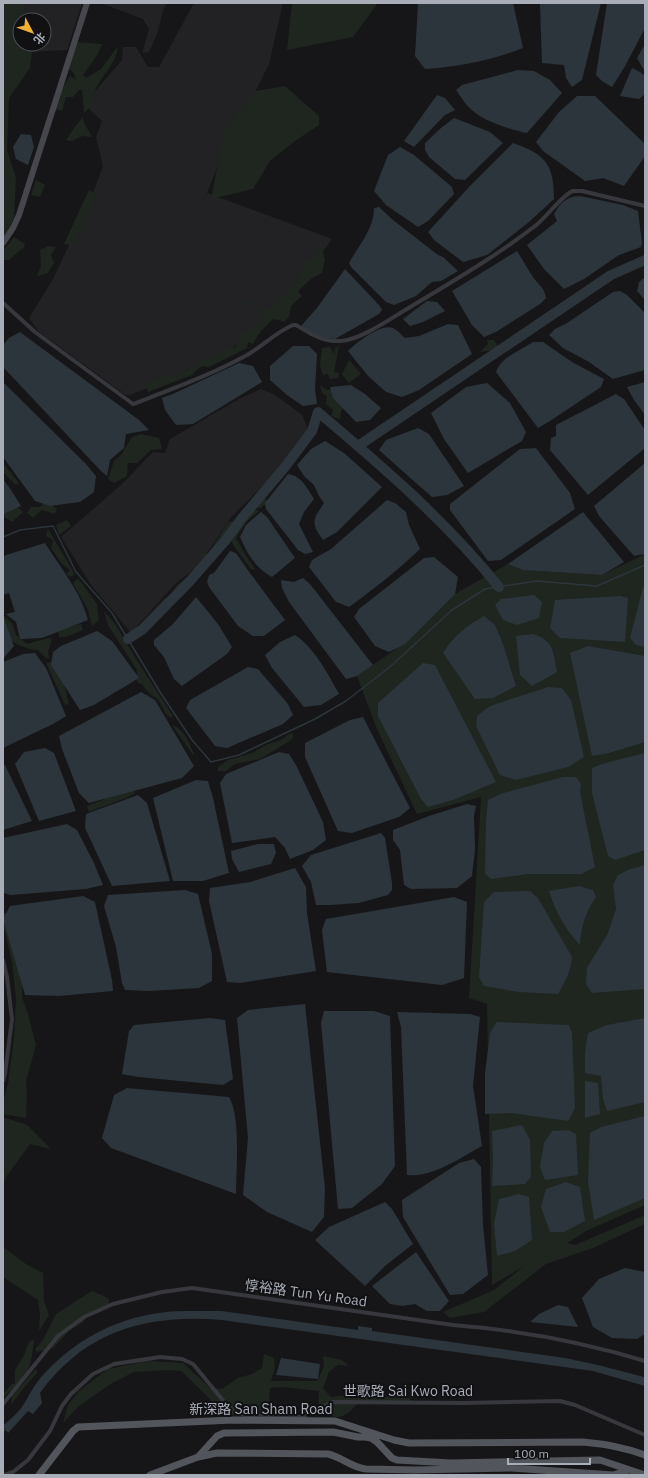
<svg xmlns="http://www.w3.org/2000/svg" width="648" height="1478" font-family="'IBM Plex Sans','Noto Sans SC',sans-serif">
<rect width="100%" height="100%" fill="#161618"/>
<path fill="#222225" d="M25,3H82L67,50L32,52L28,44H44V20H23Z
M101,3H167L164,8L157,34L149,52L142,53L149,29L143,19Z
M194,3H283L269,64L217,168L207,193L332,239L292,295L255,332L207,365L127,396L39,332L29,318L53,279L91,198L103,166L96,137L102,121L84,104L122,60L123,47H136L148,67H159Z
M261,389L274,394L302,415L309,431L268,481L232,516L198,566L175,584L131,633L91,585L61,537L122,484L153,452L165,453L170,439L239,399Z"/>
<path fill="#1e261f" d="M3,3H25L24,20H20V44H30L32,52L30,68L9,98L7,150L16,178L14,218L7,232L3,237Z
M292,3H378L353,37L287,50Z
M76,42L102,44L98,54L83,75L86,78L101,69L118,46C117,68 90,83 93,105L84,113L82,90H79L73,97H66L62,111L55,109L61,90L70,76L76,80L74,74L68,67Z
M285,86L319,116V125L295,141L270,161L253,189L211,199L225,129L255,91Z
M83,117C83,124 89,130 92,137L82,136L72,141L66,140L74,128Z
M36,180L45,185L40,197L31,195Z
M89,190L96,194L87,214L88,219L72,245L64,244Z
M14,237L25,244L24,248L20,250L9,260H3V249L9,244Z
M48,246L56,247L51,255L54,263L48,273L37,276L41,266L40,250Z
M322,248L325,259L322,273L311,279L298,291L302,296L291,306L289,317L284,322L274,319C266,325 257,335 253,344L248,342L247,348L209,367L201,366L192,375L148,392L146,384L162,377L180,373L192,368L199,361L208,360L228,348L236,347L239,335L260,321L265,314L248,302L247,299L253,301L262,310L275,304L299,280V275L305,268L303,261H311L318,250Z
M487,340H494L498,346L491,350L480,352L488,344Z
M339,345L334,372L339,373L338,378L330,379L328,374L323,375L320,366L322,348L330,347L334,354L335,349Z
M349,360L361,374L349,383L342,374Z
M320,385L325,389L341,391L346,406L341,411L340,419L331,416L333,410L326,404L327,396L322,393Z
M141,434L159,438L162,449L151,450L137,463H128L127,476L114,483L108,479L114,461L121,455L132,437Z
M3,463L19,483L16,485L3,472Z
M266,486L271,488L265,498L269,502L259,509L252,502L254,498Z
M46,501L57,509L55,514L42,510L33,518L27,513L31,507H40Z
M13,503L23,512L12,522L4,517L3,510Z
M249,506L259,511L247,521L236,538L246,556L256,570L251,569L233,545L231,540L233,537L232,534L239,527L244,511Z
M67,520L71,526L59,535L56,525Z
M234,521C228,538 211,548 207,566L200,564L203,559L200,553L208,554L228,522Z
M48,529L73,571L74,575L70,577L66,574L70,570L62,564L51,548L53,540L46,536Z
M645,554V1205L586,1231L567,1243L575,1245L645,1215V1224L593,1248L546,1264L484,1312L450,1318L443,1312L494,1290L523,1267L492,1285L487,1004L469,998L481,797L417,814L376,727L357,676L396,649L455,594L508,564L526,570L602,575Z
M196,571L199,578L184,593L177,589L173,591L177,585Z
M78,578L97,604L99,620L92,626L88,610L73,583Z
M173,593L147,622L141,626L139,625L164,599Z
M104,611L115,624L143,670L173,716L171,718L166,714L159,701L147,691L143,685L137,682V670L108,625Z
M3,615L12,623L16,635L27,644L48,638L52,639L48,652L49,658L47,659L38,650C25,649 12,644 5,633C2,628 3,620 3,615Z
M81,624L83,630L66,637H59L58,630Z
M54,662L63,680L69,704L65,705L46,663Z
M172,725C184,728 189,744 194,753L193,755Z
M289,734H293V738L288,742L260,759L235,764L226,771H218V767L228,760L252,753L268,744L281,740Z
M133,788L135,793L128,797L89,812L87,806Z
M3,912L12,916L23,961L22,997L28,1014L36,1045L26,1081L27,1096L26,1118L3,1114V1102L8,1084L14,1038L16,999L12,962L3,923Z
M3,1117L27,1125L51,1149L30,1144L6,1177L3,1186Z
M3,1247L26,1264L43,1273L44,1301L49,1315L39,1331L40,1315L38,1300L3,1277Z
M92,1291L108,1298L110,1305L102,1311L94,1310L82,1323L69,1331L53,1348L37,1352L35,1349L43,1340L56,1314Z
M34,1339C32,1360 31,1371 15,1387C11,1391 7,1394 3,1398V1394L12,1384H15V1370L23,1357L29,1342Z
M264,1354L274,1358L275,1369L271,1381H317L324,1367L323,1356L342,1360L349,1366L338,1365L329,1372L323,1388L331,1397L369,1392C378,1398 384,1398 394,1396C399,1396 405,1398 410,1398L411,1404H357C343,1420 338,1419 318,1412L319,1391L283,1387L270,1388L269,1402L262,1413L246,1412L238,1416L222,1413L209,1398L181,1371L169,1370L134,1372L112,1383L79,1406L63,1423L68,1405L79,1391L108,1369L147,1361L183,1363L210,1388L222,1389L238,1378L252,1374L262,1368Z
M36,1369L38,1372L22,1390L11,1405L12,1396Z"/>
<path fill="#2c353c" d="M418,3H513L523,48C493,60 457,67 425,69L415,56Z
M541,3H601L582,80L572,87L566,78L564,65L542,63L540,4Z
M607,3L645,4V28L624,68L612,87L602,81L596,75Z
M645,44V70L642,67L637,58Z
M632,68L640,72L645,76V94L639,99L620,96Z
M518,70L534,71L550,80L562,93L527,133C515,131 487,122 477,114C468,108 462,99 456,90L462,85Z
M437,95L445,98L455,110L445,115L414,147L404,141Z
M577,96H595L645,144V156L624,186L603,178L585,181L543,151L536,142L559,112Z
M454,118L490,132L503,143L465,180L455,179L429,157L425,150V143L441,128Z
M21,134L31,135L34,147L28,165L16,159L13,147Z
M513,143C545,154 554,164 554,199L529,222L487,255L463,262L434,240L428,232L469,187Z
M400,147L414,155L452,187L454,194L428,221L418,227L386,205L374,191L388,155Z
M580,196L623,205L638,211L642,243L641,247L619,255L584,279L564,289L544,269L527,245L557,221L554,214C561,202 566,197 580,196Z
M379,207L393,220L438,255L443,257L458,271L441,281L432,282L416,296L394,305L386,302L351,267L349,263C359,245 374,229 374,208Z
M517,251C522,259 527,268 533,277C539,286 544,286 546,298L540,304L496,332L484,337L472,325L452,291Z
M345,269L379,305L382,310L379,314L335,339L310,336L301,326L317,308Z
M645,277V300L637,291L639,282Z
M620,291L627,295L645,313V370L613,379L589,362L563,348L549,335L555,329L567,323L613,292Z
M427,301L437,302L445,311L423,322L410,326L403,319Z
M448,324L458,325L472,354L419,390L402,397L386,392L368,376L348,351C356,343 381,323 393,328C398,330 402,336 405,338L419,336Z
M20,332L139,420L149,430L126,434L124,448L110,460L107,476L101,471L3,367V345L9,338Z
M533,342H543L572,362L604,379L601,387L550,421L538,428L496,372C502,356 520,351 533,342Z
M293,346H309L317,354L315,390L317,404L303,406L287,395L270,380V366Z
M239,363L253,366L262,382L193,424L176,425L165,410L162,398L173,394Z
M3,382L86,464L96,476L94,492L80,502L50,506L35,501L3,457Z
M645,382V415L634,400L627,387Z
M487,383L510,403L526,432L522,441L468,473L444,439L431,413L466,387Z
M351,385L365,394L381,408L370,420L356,422L333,398L330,387Z
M616,394L624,399L645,430V448L588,495L550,450L551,438L556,436V425Z
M418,428L429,434L464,486L447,495L432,497L416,483L379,450L386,440Z
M325,441L344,453L382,487L337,532L323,540C310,522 313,520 324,503L319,496L314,485L304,476L297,465L311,449Z
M536,448L570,493L575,509L501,560L488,561L450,510V504L520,449Z
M645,463V554L634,556L599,516L594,506Z
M288,474C302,476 307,488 314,499L304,512L299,524L313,552L305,554L298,550L266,509L265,503Z
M3,479L11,490L21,506L3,514Z
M387,500L395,503L406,512L409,525L420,549C398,570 374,589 349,607L336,602L309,567L312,560L331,549Z
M261,512L267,517L295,558L272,577C255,568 247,553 240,537L246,525Z
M583,512L624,562L602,575L523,570L508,564Z
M45,543C60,567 81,592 88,620L42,638L20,639L16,622L6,614L15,612L9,593L3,595V557L6,555Z
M230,551L236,553L247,569L285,620L264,636H253L238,626L209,587L207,582L209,575L214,573Z
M434,557L458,577L455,594L405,644L389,652L375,646L354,617L359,609L424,558Z
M303,578L310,584L373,665L357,676L346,679L289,602L282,588L281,580L294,582Z
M645,586V647L636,645L630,638L643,587Z
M534,595L542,602L539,618L517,625L503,620L495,605L501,599Z
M620,596L628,598L625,642L560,638L550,628L555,600Z
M196,597L218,624L232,647L227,654L182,686L174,679L164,657L154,645V640L173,624Z
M3,616L14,646L3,659Z
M484,616L495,625L503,644L516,686L493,698L475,699L443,653C453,636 467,626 484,616Z
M97,631L112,641L139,678L94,705L80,710L51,665L53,652L61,646Z
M533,634C554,640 553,652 557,672L532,686L520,675L516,636Z
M295,635C313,646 329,675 339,694L321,705L304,707L272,668L265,655L280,642Z
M588,646L645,656V742L609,753L592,756L570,653Z
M35,653L46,668L66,716L53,724L3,748V662L23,654Z
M423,663L435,665L496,782L453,800L428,807L421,799L378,716V703Z
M248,667L258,669L288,704L293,715L283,724L227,748L215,746L186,708L190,700Z
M548,687L562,688L571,700L584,757L568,767L516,780L500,775L476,726L477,716L490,706Z
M141,692L155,700L194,766L182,778L89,803L79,793L62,749L59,736Z
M363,717L410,808L399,817L352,833L338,831L305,757V743L350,720Z
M45,748L54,753L76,811L39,821L15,764L24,752Z
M279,752L289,754L296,765L323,822L326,840L313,850L290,859L285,848L275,837L232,843L220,783L226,774Z
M645,753V850L615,860L608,856L592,793V768L605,763Z
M3,764L5,765L32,821L3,830Z
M563,777H576L581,784L580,792L595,867L582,874H528L491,879L485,874L486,821L488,800L503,793Z
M196,780L208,781L213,798L229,873L203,881H173L153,798Z
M138,795L147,803L170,881L112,886L85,828L86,814Z
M467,804L476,806L474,816L475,850L472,876L457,888L411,889L404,885L400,850L393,840V830L429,816Z
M67,824L77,830L94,863L103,885L86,889L11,895L3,893V838Z
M381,833L385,838L392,883V890L388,895L359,903L330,905H316L311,882L302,866L311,855Z
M258,844H274L276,853L271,864L239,872L232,859L231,851Z
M645,865V989L592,993L586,984L587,968L608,933L616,909L613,885L618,875L628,870Z
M295,868L306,887L307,913L316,971L240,983L227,982L209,901L210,888L250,882Z
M579,886L593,890L596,897C585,913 581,926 580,945C565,929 555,911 549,891Z
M185,890L198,894L212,954V981L199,988L149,991L125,990L122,983L116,947L104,906L108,895Z
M530,891L538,898L572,957C571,971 565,982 558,994L518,992L484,986L479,977L484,902L494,892Z
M83,896L95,902L112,980L113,991L59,996L25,995L3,919L10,906Z
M454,897L467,902L464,978L442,985L327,972L322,930L326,919Z
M305,1004L325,1188L324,1217L312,1232L267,1212L243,1195L248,1138L237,1018L248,1010Z
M324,1011H374L390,1016L395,1166L382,1184L352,1208L338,1209L321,1023Z
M397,1012L470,1014L480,1017L473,1086L482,1146C460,1158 432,1178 407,1175L401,1027Z
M210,1018L225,1020L233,1079L223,1085L138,1077L122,1074L129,1031L134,1025Z
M645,1018V1102L607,1111L603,1099L601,1076L585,1073V1052L588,1033L607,1025Z
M497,1022L569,1025L572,1033L575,1108L568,1121L511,1113L485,1114V1073L490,1033Z
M585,1081L598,1083L600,1114L585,1118Z
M127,1088L229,1097C241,1117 236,1170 236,1194L111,1148L102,1138L114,1095Z
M645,1116V1198L594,1220L588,1181L590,1133L601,1127Z
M522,1125L530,1140L531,1177L525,1184L492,1186L493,1160L492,1131Z
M569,1130L576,1134L578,1175L545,1180L540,1167L544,1143L552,1131Z
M474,1159L481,1167L483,1225L488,1275L463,1294L450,1295L403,1217L402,1200L459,1163Z
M566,1182L580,1187L585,1221L564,1232H550L541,1207L546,1189Z
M519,1194L529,1197L532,1240L515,1251L497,1256L494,1224L499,1199Z
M385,1202L392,1209L413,1244L385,1266L365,1286L315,1240L329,1227Z
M416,1252L449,1301L440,1311H427L415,1304L402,1306L390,1304L372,1286Z
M625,1268L645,1272V1334L637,1339L612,1338L593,1327L582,1298L599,1279Z
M558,1305L568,1307L578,1327L530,1322L539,1314Z
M196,1311H221L358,1330V1326L372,1328V1331L565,1358L598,1365L644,1377L645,1386L593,1371L222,1320C147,1314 86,1330 40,1393L42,1403L33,1414L28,1411L8,1433L3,1426C9,1420 17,1414 22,1407C29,1396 35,1383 44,1374C74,1341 114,1319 159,1313C171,1311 184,1311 196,1311Z
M281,1358L320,1364L318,1379L276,1375Z"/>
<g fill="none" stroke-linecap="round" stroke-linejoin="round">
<path stroke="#2c353c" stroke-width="1.5" d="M3,537L20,530L53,526L76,572L112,613L160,692L192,740L211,762L239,755L315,719L346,701L391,666L452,610L485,589L536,581L597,586L645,565
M3,1431L5,1430"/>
<path stroke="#2c353c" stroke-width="10" d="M358,446L611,275L645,260
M128,639L143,629L190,581L225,541L242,518L285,467L312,431L318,412C382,466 446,521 499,587"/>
<path stroke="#37383d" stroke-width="4" d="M3,303L35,332L133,404C172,389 211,375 247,355C263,346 276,332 293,325H296C311,334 323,342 341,341C360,340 390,319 407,309C450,283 495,257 535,226C545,219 563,194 573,191C575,191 579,191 582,191L645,206
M3,960L7,977L12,1019L5,1074L3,1081
M3,1404L58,1336L84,1317L113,1304L162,1292L192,1288L453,1325C517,1330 583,1342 645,1361
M4,1475L13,1472L28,1460L50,1431L62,1406L71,1394L93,1374L114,1364L160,1357L182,1359L193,1364L226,1404L236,1413L245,1415L302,1417L333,1402L464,1403L560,1401L575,1405L645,1435"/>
<path stroke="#45474d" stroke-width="6" d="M3,243L13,228L19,215L87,3"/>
<path stroke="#53555c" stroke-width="7" d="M198,1457L217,1436L224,1433L333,1432L358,1437H365L371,1438L377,1442L392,1458L397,1460L451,1463L600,1460L645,1475
M39,1475L73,1431L78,1427L233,1420L335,1421L394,1440L409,1443L583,1442C605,1444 624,1447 645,1455
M150,1475L198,1457L217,1453L328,1454C342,1457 352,1468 366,1469L415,1470L512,1468L613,1475L629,1470"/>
</g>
<g text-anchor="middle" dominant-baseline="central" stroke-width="4" stroke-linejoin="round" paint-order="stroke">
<g font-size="14" fill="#a8adb8" stroke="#111113">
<text transform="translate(306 1293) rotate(8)">惇裕路 Tun Yu Road</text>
<text x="408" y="1391">世歌路 Sai Kwo Road</text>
<text x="261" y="1409">新深路 San Sham Road</text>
</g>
</g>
<rect width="648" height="1478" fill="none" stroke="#a8adb8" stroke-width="8"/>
<g transform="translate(32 32) rotate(131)"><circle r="19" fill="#111113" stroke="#4d4f55"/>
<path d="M0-3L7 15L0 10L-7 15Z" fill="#f2b134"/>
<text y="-6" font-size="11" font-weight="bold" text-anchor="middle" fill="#a8adb8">北</text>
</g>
<path d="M508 1458v6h82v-6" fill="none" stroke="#a8adb8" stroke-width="2"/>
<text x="514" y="1458" font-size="12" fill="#a8adb8" stroke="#111113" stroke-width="3" paint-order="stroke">100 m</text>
</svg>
